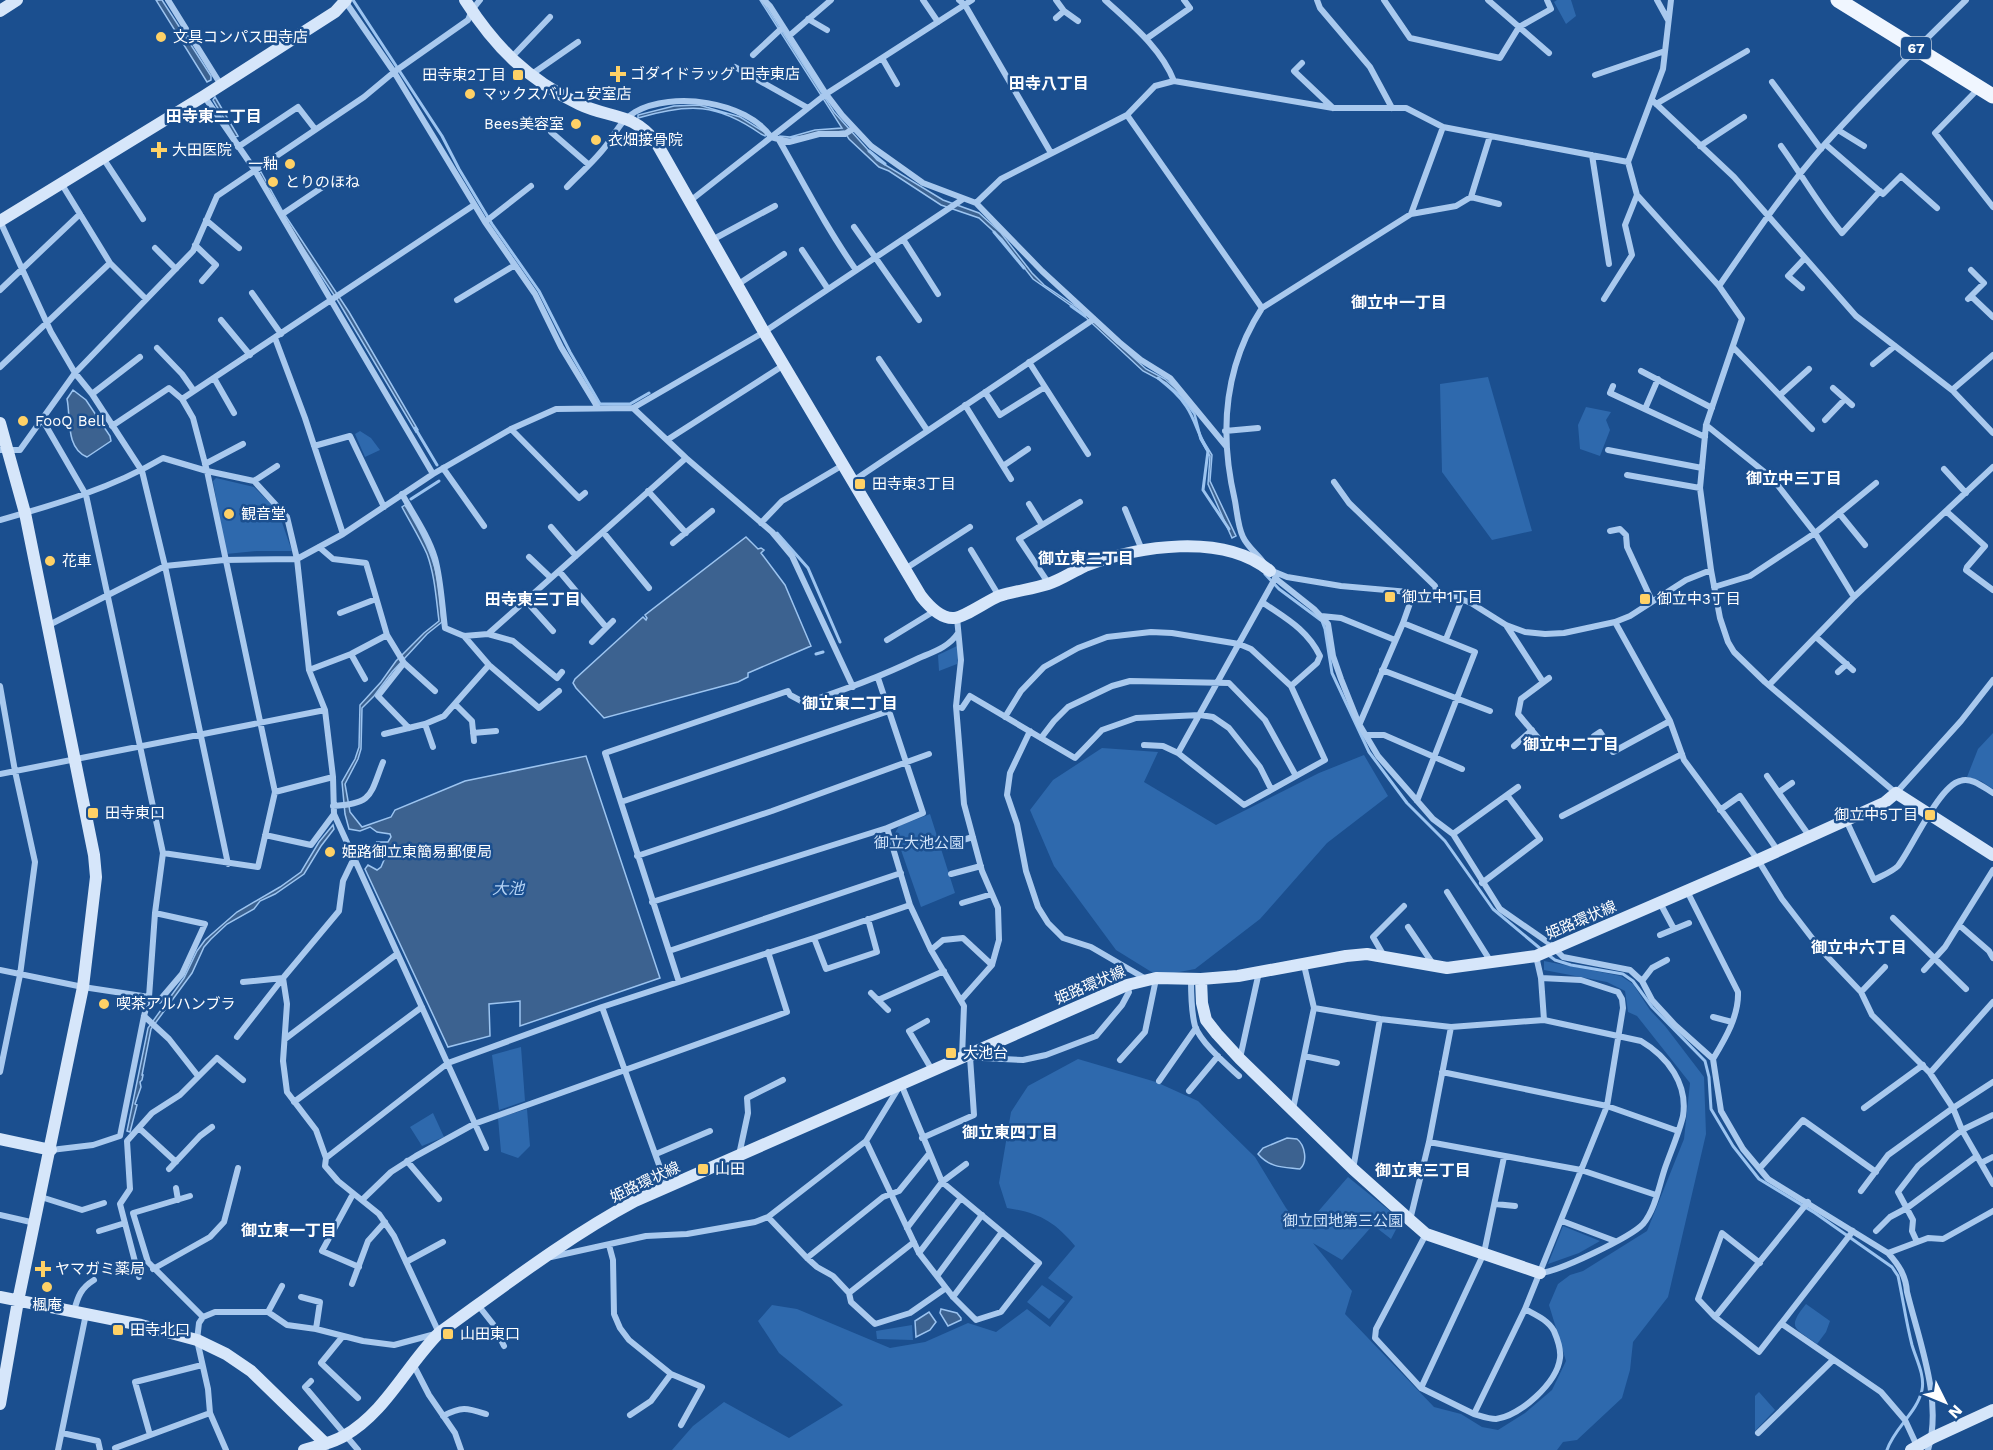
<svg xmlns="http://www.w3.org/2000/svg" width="1993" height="1450" font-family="'Work Sans','Noto Sans JP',sans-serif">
<rect width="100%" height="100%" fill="#1b4f8f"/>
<path fill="#2e69ad" d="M1557,0H1571L1576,16L1566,24L1554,2Z
M1488,377L1532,531L1492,540L1442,472L1440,384Z
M1586,407L1611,412L1606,420L1610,430L1600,456L1580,449L1578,425Z
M360,431L371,438L380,450L365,457L355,434Z
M216,478L254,487L278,511L292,551H257L226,554L213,481Z
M957,646L959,654L957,664L939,671L938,655Z
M1993,733V789L1981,781L1967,777L1978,749Z
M1102,748L1158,752L1144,782L1216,825L1319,773L1364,755L1388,796L1327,843L1260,919L1195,969L1158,976L1116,950L1054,866L1030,810L1053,780Z
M930,814L955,893L921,907L895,833L899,826Z
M1544,961L1621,976L1633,984L1650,1010L1665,1026L1704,1077L1706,1134L1668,1297L1633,1342L1630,1370L1622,1398L1577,1440L1563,1442L1557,1450H672L693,1426L724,1402L789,1438L843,1405L779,1353L758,1321L772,1305L797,1309L890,1348L925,1342L968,1323L996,1332L1027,1309L1050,1327L1073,1297L1048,1278L1075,1246C1054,1221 1039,1213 1007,1208L999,1183L1011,1112L1028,1086L1078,1059L1156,1082L1198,1101L1255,1157L1286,1208L1303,1229L1348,1177L1401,1220L1391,1239L1373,1225L1342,1260L1313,1243L1352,1291L1345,1314L1434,1407L1461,1414L1482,1427L1498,1430L1525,1413L1552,1390L1566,1361L1549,1305L1558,1284L1570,1275L1583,1271L1647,1231L1684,1139L1690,1083L1637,1016L1628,1012L1625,991L1607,982L1544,970Z
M521,1047L525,1101L499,1110L492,1055Z
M527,1109L530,1146L518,1158L501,1152L498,1118Z
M433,1113L444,1137L422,1146L410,1127Z
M1563,1226L1600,1241L1579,1253L1548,1264Z
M1042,1285L1065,1301L1049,1319L1027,1302Z
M1806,1304L1830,1321L1826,1332L1817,1344C1795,1328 1786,1329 1806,1304Z
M912,1325L913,1340L877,1339L876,1331Z
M1759,1392L1775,1410L1755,1431V1396Z"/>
<path fill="#3c6290" stroke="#9cc4f0" stroke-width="1.5" d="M156,0H162L211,76V80L207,82Z
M760,0H762L834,112L877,160L943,200L979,213L1001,233L1032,273L1044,285L1081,310L1146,369L1165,379L1181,393L1195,414L1201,437L1212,455L1210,481L1236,536L1232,538L1208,484L1210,456L1200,439L1194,414L1180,395L1166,383L1143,371L1080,312L1033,279L1002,239L979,218L941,205L889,171L879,167L849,139L844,131L780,139V136L790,137L815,130L842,128Z
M215,97L238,136L235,137L213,100Z
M699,105L740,117L766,133L765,136L761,134C717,103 689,103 638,118V115L674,106Z
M261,172L283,212L349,312L418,430L416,432L338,301L299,242L258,174Z
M73,390L86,400L110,436L111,441L87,457C65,448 71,417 67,399Z
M405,505C416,524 428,544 434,565C440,583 440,603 442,622L427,634L392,672L374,696L362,708L361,749L358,759L345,784L350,812L362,827L391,817L395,810L465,781L586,756L660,978L520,1026V1001L489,1004L490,1036L448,1047L365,869L368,865L377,870L381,867L384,860L380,857L381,850L377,842H388L391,837L390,834L377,832L370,827L360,831L349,829L345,814L342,782L355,759L359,747L360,705L381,682L396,661L424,633L439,621C436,598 435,576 427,554C420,538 410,522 402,507Z
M746,537L758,549L761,548L764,550L761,553L785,585L811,646L748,673V677L738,682L604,718L576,688L573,683L575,679L643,617L646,620L647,618L645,615Z
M333,825L334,829L321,846L304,874L275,894L260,901L254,909L227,924L211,939L204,947L192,973L151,1029L142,1075H143L142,1080L140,1082L141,1087L135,1104L137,1105L130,1132L127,1131L148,1028L184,978L197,951L205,940L237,912L280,887L301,872L319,842Z
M1287,1138L1297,1139C1305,1145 1308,1162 1300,1169C1283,1167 1270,1168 1258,1154L1263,1148Z
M941,1309L957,1313L961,1318V1320L948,1326L940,1313Z
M929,1312L936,1322L930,1330L916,1337L915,1321Z"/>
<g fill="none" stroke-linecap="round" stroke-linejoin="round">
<path stroke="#9cc4f0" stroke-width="3" d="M353,0L442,136L459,169L492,224L539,291L570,352L600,404H630L649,393
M869,151L885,164
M994,232L1024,268
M1071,306L1085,316
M1158,378C1169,387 1179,395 1186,406C1195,419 1199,437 1208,451L1203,490L1229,529
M415,428L437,465
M411,499L439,481
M777,533L808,568L840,642
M1265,574L1279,589L1322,621L1325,629L1332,673L1369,752L1407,803L1445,841L1493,909L1542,950
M816,654L823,652
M1547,954L1555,960L1571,965L1623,974L1633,981L1652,1007L1705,1061L1709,1077L1711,1109L1733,1146L1759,1179L1815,1213L1892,1267L1898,1276C1903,1299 1906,1322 1912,1345C1916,1359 1925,1375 1922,1390C1917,1413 1894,1428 1887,1450"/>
<path stroke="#a9c9ee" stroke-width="6" d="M168,0L221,85
M764,0L770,6L826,94L842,115L871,146L923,183L976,203L1042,271L1119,342L1141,360L1170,378L1226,446
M923,0L938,22
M959,0L965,5L1051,153
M1056,0L1064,11L1078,21
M1105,0C1131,24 1161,48 1174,81
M1317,0L1320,8L1370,67L1392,108
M1384,0L1410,38L1500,58L1519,27L1551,9L1547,0
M1488,0L1549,53
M1657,0L1668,20
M1671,0L1663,69L1628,162L1637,195L1719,286L1742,319L1706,425L1700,488L1711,570
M345,1L394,72L485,222L535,294L561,347L598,408
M1056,18L1064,11
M808,19L827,30
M789,36L831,0
M1146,39L1190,8L1184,0
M753,55L783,27
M511,58L550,17
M882,58L897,84
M1302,63L1294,71L1333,108
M735,67L808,108
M532,74L578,42
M1595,75L1665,51
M1772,82L1821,149
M1979,88L1935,133L1993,207
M204,96L254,169L433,474
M1652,100L1734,177L1856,316L1952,390L1993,433
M1656,104L1747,51
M1127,115L1262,308
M1838,130L1864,146
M551,132L588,164
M779,140C804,184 827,229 856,270
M1825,144L1883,194L1901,176L1937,208
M1700,146L1744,117
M1781,146C1802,175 1819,206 1842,233L1880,191
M238,147L298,107L315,129
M1592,155L1609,264
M103,158L143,219
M61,183L110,263L146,299
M567,187C580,173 597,159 608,143C617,131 621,120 635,112C672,91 746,101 771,137L789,142L819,134H845L854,128
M1471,197L1490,136
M690,201L826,94L972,0
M976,203L1001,179L1127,115L1155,86L1174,81L1333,108H1406L1443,127L1628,162
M1411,214L1456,206L1471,197L1499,204
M281,215L333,180
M206,220L239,248
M0,221L51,332L75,373L92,394L142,471L165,566L228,864
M485,222L531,186
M854,227L919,320
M903,239L938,294
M712,240L775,206
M195,245L216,265L202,281
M155,248L176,269
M802,250L828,289
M737,285L784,254
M1719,286C1753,237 1786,188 1825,144C1870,94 1918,47 1966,0
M1802,288L1788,276L1805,258
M0,290L80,214
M252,293L281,334
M1971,296L1993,317
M1604,299L1632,255L1625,225L1637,195
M1968,299L1984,283L1971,270
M457,300L515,265
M221,320L250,355
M275,338L305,418L343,534
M1733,347L1812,429
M157,348L182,374L194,391
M879,359L927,430
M1029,362L1088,454
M1873,364L1895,346
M0,367L110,263
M1641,371L1712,408
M214,378L234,413
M1613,386L1610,393L1705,437
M1833,388L1852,405
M1952,390L1993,355
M985,392L1000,415L1045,387
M92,394L140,357
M1780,395L1809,369
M182,399L474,205
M965,405L1011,479
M633,408L686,458L772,532L792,556L853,687
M1645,409L1658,379
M42,419L86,495L163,853L155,913L149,997L144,1016L120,1136L93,1145L51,1150
M1825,420L1845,399
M1706,425L1772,478L1815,533L1854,597
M112,426L169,388L182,399L193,418L207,471L275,792L258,867L163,853
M511,429L579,498L585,493
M1225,431L1258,428
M667,440L784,365
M314,446L350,436L384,507
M0,450H20L75,373L193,251L217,196L364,97L394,72L468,20L472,10L480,0
M1608,450L1702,468
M205,464L243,444
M1003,466L1028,449
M443,468L484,526
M1944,469L1966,493
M1627,475L1700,488
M254,481L277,466
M853,481L1094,319
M1334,482L1349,503L1435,586L1437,594
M648,491L686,533
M402,494C413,514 428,535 435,558C441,580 442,605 445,628L464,636L488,634L686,458
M1029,504L1042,525
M1125,509L1142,550
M1946,511L1985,546L1967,567L1966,570L1993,590
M1839,513L1865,545
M0,520C57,504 112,488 163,458L207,471L254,481L287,517L297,559L309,670L325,710L333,777L334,814L486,1148
M761,523L782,501L843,465
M551,527L576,556
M1610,531L1620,529L1626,535L1627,547L1652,601
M603,532L649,588
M673,543L712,511
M319,547L333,559L366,563L387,635L404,663L435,691
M971,550L999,596
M529,557L551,578
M1263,562C1257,554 1247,546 1243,537C1238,527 1237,512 1235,501C1219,433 1223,368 1262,308L1411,214L1443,127
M905,569L970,527
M1270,570L1287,577L1341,586L1454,596L1471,603L1506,625L1525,632L1545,634L1564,633L1615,622L1630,616L1686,580L1711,570L1720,618L1728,642L1734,652L1765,682L1896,793L1961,721L1993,680
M559,571L606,627
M1275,578L1314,609L1328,624L1333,656L1341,679L1359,724L1378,756L1433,819L1453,834L1500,909L1549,943L1563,957L1630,970L1642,981L1652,1000L1675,1025L1713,1059L1721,1111L1743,1149L1768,1179L1888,1253C1899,1265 1906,1276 1907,1292C1919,1341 1943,1401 1928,1450
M1049,584L1019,539L1080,502
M1714,587L1750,576L1815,533L1876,483
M526,601L553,631
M1262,602C1285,618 1307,629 1320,656L1317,663L1291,686
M340,613L376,599
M1321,616L1341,618L1395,640
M957,618L961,660L956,706L964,804L982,871L998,908L999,940L992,965L961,1000
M1615,622L1670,721
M1403,623L1414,592
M49,625L165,566L224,560L297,559L343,534L433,474L511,429L556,409L633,408L764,332L963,199
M1506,625L1543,682
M488,634L513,641L557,678L562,672
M464,636L489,665L539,708L559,691
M1816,637L1853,670
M1446,639L1462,599
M887,640L936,610
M592,642L613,621
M351,654L365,679
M404,663L378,696L409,728
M309,670L351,654L387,635
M1382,670L1490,711
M1838,672L1847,664
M878,678L923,813L887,828L910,905L931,950L964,1006L962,1057L1023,1060L1046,1055L1096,1036L1122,1005L1129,992L1127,985
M1769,685L1854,597L1993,467
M0,686L15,771L35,862L20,975L0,1072
M455,704L472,721L474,741
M956,706L962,708L970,696L1075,758L1102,730L1136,718L1200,715L1213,717L1229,728L1260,767L1271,789
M1005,717L1021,691L1044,667L1078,648L1107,637L1151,632L1172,633L1239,644L1251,649L1291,686L1325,760L1244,805L1178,753L1163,746L1144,745
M1360,723L1403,623L1475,652L1417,801
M425,724L433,747
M1030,731L1010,773L1007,795L1017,824L1026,871L1038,907L1048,923L1063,938L1091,947L1146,979
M473,733L496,731
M384,734L425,724L444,716L489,665
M1366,735H1384L1462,769
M1594,736L1600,732L1613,752L1670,721L1684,760L1758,860L1782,899L1822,951L1861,992L1872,1015L1930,1073L1953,1108L1962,1130L1993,1184
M1041,738L1054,721L1068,707L1112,686L1130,681L1229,683L1265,720L1296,776
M1539,739L1518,714L1521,699L1549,678
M1514,746L1532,730
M1178,753L1277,575
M0,774L325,710
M1767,776L1810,837
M275,792L333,777
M1779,792L1792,783
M621,802L889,711
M333,806C373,804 370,795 383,762
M1720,810L1740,796L1778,851
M1562,816L1682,754
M1846,820L1874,880C1881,876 1892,872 1898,866C1912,848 1939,786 1960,781C1972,777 1983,787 1993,793
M1453,834L1518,787
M265,835L311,845L334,814
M942,846L973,837
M637,856L772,811L929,754
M951,874L981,866
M1482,883L1540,839L1507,795
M1687,891L1738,992C1739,1016 1725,1039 1713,1059
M1447,892L1491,962
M652,902L887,828
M962,903L992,894
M1660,903L1674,929
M1893,918L1966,989
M1959,925L1989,951L1993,958
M1408,927L1433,964
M1660,935L1689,923
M814,938L826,969L877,952L868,919
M931,950L943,940L963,938L992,965
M669,951L901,873
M1384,956L1373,937L1404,906
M1536,956L1541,978L1544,1020
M1304,965L1314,1008L1380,1019L1451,1027L1544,1020L1641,1041C1668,1057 1688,1084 1683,1116C1679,1133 1671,1151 1665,1168C1659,1186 1655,1210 1643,1224C1631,1237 1558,1272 1540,1273
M0,970L83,987L149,997L159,1001L182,974L205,924L155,913
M1924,970L1945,947L1993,870
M1191,979C1191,994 1191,1011 1195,1026C1201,1043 1226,1064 1239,1076
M1642,981L1652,968L1667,960
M679,982L605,753L788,691L790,695L805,703C846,689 880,677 919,658C933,652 949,647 958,633
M1861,992L1885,967
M871,993L888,1010
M878,1000L944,971
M602,1007L667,1187
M144,1016L169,1039L198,1076
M1713,1017L1732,1022
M927,1021L909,1031L932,1070
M237,1037L283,978L243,982
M285,1039L397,954
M1304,1056L1337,1063
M1240,1058L1259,972
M1120,1060L1145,1032L1156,979
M1442,1072L1607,1106L1678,1131
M1930,1073L1993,1002
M1159,1081L1196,1028
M901,1084L942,1182L1039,1263L1001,1312L976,1320L953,1297L919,1253L866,1141Z
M1189,1091L1218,1056
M294,1102L422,1007
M1864,1108L1923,1065
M1293,1109L1314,1008
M139,1128L176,1162
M922,1138L974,1115L970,1057
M866,1141L768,1217L807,1258L817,1267L833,1276L849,1293L851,1302L875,1324L910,1313L946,1288
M1429,1142L1581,1170L1656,1195
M656,1154L710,1131
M739,1155L748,1113L747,1098L783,1080
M326,1158L448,1063L602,1007L814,938L910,905
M407,1161L439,1199
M1981,1163L1993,1157
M1760,1168L1803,1120L1876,1172
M169,1169L200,1136L212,1127
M1353,1169L1380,1019
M176,1188L178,1200
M1861,1191L1888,1155L1953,1108L1993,1082
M353,1194L322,1251L359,1267
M190,1196L133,1213L148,1262L203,1317L199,1323L197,1340L208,1389L210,1413L226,1450
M41,1197L82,1210L104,1203
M362,1200L391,1172L416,1156L474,1124L787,1012L768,952
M1808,1202L1715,1317L1759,1352L1853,1231
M1495,1204L1515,1206
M0,1215L35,1223
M1410,1220L1429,1142L1451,1027
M1562,1221L1615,1241
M907,1228L942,1182L966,1164
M99,1231L125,1223
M1876,1231L1890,1217L1907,1208L1977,1156
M1426,1234L1376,1329L1375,1338L1421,1388L1474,1414L1525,1309L1607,1106L1623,1008L1622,999L1618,992L1581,980L1541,978
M1917,1242L1912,1231L1913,1220L1898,1192L1918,1166L1962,1130L1993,1115
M609,1245L613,1260L614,1314L620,1328L629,1340L671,1374L702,1387L681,1425
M919,1253L961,1198
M1888,1253L1928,1238L1943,1239L1993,1211
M551,1257L646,1236L687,1234L755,1222L768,1217
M807,1258L883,1197L899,1191L929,1154
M406,1262L443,1242
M153,1269L210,1237L224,1222L238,1168
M937,1276L982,1215
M139,1277L120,1204L130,1189L127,1141L152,1113L180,1095L217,1058L243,1080
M352,1284L368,1241L385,1222
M849,1293L914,1242
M301,1297L320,1302L316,1329
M953,1297L1002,1232
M478,1305L493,1324L504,1346
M74,1311C78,1296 81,1288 94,1280
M268,1312L282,1286
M203,1317L215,1312H268L287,1325L316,1329L363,1341L394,1345L439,1333L394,1236L379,1214L338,1181L325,1166L326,1158L316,1130L287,1092L283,1061L287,1004L283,978L339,911L343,881L354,858
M1715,1317L1698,1299L1722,1233L1760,1263
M1782,1324L1881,1392L1905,1420L1917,1446
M343,1336L321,1363L358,1398
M413,1364L429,1395L455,1433L461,1450
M311,1381L305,1387L358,1450
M1421,1388L1484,1253L1504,1157
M1474,1414C1481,1416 1489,1419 1496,1419C1520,1416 1557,1383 1560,1358C1561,1350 1557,1338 1554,1331C1548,1320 1536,1315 1525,1309
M630,1415L651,1401L671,1374
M443,1416C462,1406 467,1408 486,1414
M62,1433L98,1441L100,1450
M1758,1433L1833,1360
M150,1435L135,1382L202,1365
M115,1448L210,1413
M58,1450L86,1314"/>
<path stroke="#d6e6fa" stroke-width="12" d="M465,0C495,47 528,80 579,104C610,119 631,111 656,142L764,332L921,596C928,605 941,619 954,618C963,618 987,601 999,596C1015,591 1032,589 1048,584C1061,580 1072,572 1085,566C1138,546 1223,532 1270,571
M0,11L17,0
M0,221L204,96L335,12L346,0
M0,423L25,513L94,855L96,877L83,987L18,1301L0,1404
M1201,979L1202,1003L1206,1020L1217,1034L1240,1059L1353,1169L1410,1220L1426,1234L1540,1273
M0,1139L51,1150
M0,1297L141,1325L197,1340L226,1354L251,1371L326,1444
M304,1450C318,1446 332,1443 344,1436C386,1412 406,1366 439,1333C503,1287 566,1238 635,1201L1127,985L1156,978L1201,979L1238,976L1346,956L1367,954L1447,968L1536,956L1758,860L1884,803L1896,793L1993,855
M1911,1450L1932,1438L1993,1410"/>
<path stroke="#f0f6ff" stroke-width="15" d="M1838,0L1993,96"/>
</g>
<g fill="#ffd166" stroke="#1b4f8f" stroke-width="2">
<circle cx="161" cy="37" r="6"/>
<path d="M615 65h6v6h6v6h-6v6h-6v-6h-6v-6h6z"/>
<rect x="512" y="69" width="12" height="12" rx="3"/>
<circle cx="470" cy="94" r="6"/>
<circle cx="576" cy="124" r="6"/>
<circle cx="596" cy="140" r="6"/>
<path d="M156 141h6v6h6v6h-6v6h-6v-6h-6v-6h6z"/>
<circle cx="290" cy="164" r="6"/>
<circle cx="273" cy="182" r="6"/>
<circle cx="23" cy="421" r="6"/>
<rect x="854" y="478" width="12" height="12" rx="3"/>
<circle cx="229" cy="514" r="6"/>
<circle cx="50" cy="561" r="6"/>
<rect x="1384" y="591" width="12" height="12" rx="3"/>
<rect x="1639" y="593" width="12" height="12" rx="3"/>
<rect x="87" y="807" width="12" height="12" rx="3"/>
<rect x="1924" y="809" width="12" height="12" rx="3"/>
<circle cx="330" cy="852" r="6"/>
<circle cx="104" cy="1004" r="6"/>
<rect x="945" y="1047" width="12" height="12" rx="3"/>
<rect x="697" y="1163" width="12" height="12" rx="3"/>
<path d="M40 1260h6v6h6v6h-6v6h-6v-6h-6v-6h6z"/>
<circle cx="47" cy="1287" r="6"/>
<rect x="112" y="1324" width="12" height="12" rx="3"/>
<rect x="442" y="1328" width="12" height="12" rx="3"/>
</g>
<g text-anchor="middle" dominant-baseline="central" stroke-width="5" stroke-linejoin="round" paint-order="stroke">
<rect fill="#1b4f8f" stroke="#bbcadd" stroke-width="1.5" x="1901" y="37" width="30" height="22" rx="4.5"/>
<g font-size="14" font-weight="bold" fill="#fff">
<text x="1916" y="48">67</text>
</g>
<g font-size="15" fill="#fff" stroke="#1b4f8f" text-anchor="start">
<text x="173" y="37">文具コンパス田寺店</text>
<text x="630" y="74">ゴダイドラッグ 田寺東店</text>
<text x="506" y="75" text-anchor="end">田寺東2丁目</text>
<text x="482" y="94">マックスバリュ安室店</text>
<text x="564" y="124" text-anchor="end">Bees美容室</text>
<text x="608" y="140">衣畑接骨院</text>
<text x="172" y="150">大田医院</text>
<text x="278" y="164" text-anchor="end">一釉</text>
<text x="285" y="182">とりのほね</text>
<text x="35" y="421">FooQ Bell</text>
<text x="872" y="484">田寺東3丁目</text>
<text x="241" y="514">観音堂</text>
<text x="62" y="561">花車</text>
<text x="1402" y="597">御立中1丁目</text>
<text x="1657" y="599">御立中3丁目</text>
<text x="105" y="813">田寺東口</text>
<text x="1918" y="815" text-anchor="end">御立中5丁目</text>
<text x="342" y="852">姫路御立東簡易郵便局</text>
<text x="116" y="1004">喫茶アルハンブラ</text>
<text x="963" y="1053">大池台</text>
<text x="715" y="1169">山田</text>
<text x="55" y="1269">ヤマガミ薬局</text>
<text x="47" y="1305" text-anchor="middle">楓庵</text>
<text x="130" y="1330">田寺北口</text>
<text x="460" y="1334">山田東口</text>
</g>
<g font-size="15" fill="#cfe3fa" stroke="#1b4f8f">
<text x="919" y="843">御立大池公園</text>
<text x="1343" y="1221">御立団地第三公園</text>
</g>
<g font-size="15" fill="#fff" stroke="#1b4f8f">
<text transform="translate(1581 920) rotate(-23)">姫路環状線</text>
<text transform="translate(1090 985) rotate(-23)">姫路環状線</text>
<text transform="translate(645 1182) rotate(-25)">姫路環状線</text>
</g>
<g font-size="16" font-weight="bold" fill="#fff" stroke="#1b4f8f">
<text x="1049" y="83">田寺八丁目</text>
<text x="214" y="116">田寺東二丁目</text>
<text x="1399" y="302">御立中一丁目</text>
<text x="1794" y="478">御立中三丁目</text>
<text x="1086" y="558">御立東二丁目</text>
<text x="533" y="599">田寺東三丁目</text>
<text x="850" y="703">御立東二丁目</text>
<text x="1571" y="744">御立中二丁目</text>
<text x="1859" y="947">御立中六丁目</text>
<text x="1010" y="1132">御立東四丁目</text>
<text x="1423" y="1170">御立東三丁目</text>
<text x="289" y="1230">御立東一丁目</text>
</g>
<g font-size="16" font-style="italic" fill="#b5d3f5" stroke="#1b4f8f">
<text x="508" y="888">大池</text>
</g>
</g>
<g transform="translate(1945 1402) rotate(133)" stroke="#1b4f8f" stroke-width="4.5" paint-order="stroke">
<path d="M0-4.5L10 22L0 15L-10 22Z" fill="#ffffff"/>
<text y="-9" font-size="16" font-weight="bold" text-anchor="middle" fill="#ffffff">N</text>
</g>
</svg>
